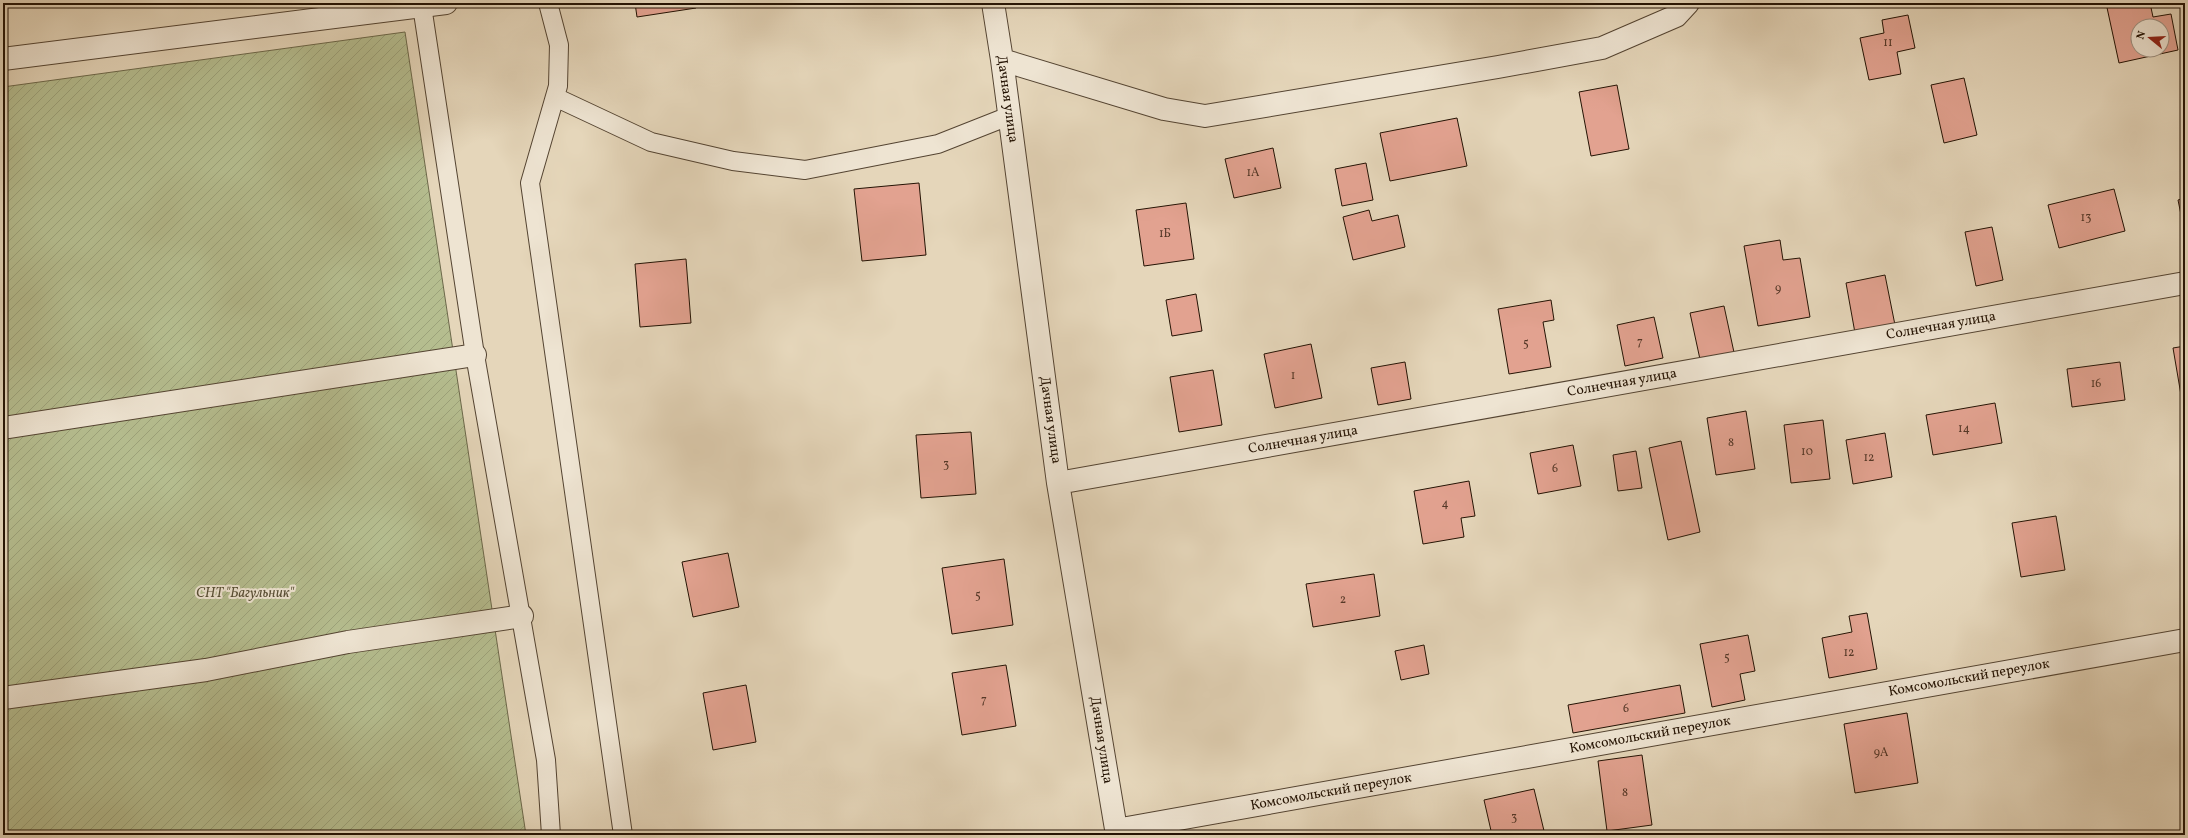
<svg xmlns="http://www.w3.org/2000/svg" width="2188" height="838" font-family="Vollkorn,serif">
<defs>
<pattern id="garden-furrows" width="10" height="10" patternUnits="userSpaceOnUse"><rect width="10" height="10" fill="#b5bd8f"/><path d="M-1 1l2-2M0 10L10 0M9 11l2-2" fill="none" stroke="#9ca27a"/></pattern>
</defs>
<rect width="100%" height="100%" fill="#e5d6ba"/>
<filter id="stains"><feTurbulence type="fractalNoise" baseFrequency=".005" numOctaves="4"/><feColorMatrix values="0 0 0 0 .2 0 0 0 0 .09 0 0 0 0 .02 0 0 0 .5 -.17"/></filter>
<radialGradient id="worn" r=".72"><stop offset=".6" stop-color="#630" stop-opacity="0"/><stop offset="1" stop-color="#630" stop-opacity=".3"/></radialGradient>
<path fill="url(#garden-furrows)" stroke="#6c684a" d="M405,32L526,835H3V87Z"/>
<path fill="#e2a290" stroke="#241304" fill-rule="evenodd" d="M635,3H695L696,8L637,17Z
M2106,3H2150L2153,17L2171,14L2178,50L2119,63ZM2138,26H2162V50H2138Z
M1908,15L1915,48L1897,52L1901,74L1869,80L1860,38L1884,33L1882,20Z
M1964,78L1977,135L1944,143L1931,85Z
M1617,85L1629,149L1591,156L1579,92Z
M1457,118L1467,166L1390,181L1380,133Z
M1273,148L1281,188L1234,198L1225,159Z
M1366,163L1373,200L1342,206L1335,169Z
M919,183L926,255L862,261L854,189Z
M2114,189L2125,231L2059,248L2048,205Z
M2185,198V234L2178,200Z
M1186,203L1194,259L1144,266L1136,210Z
M1369,210L1372,221L1398,215L1405,247L1353,260L1343,217Z
M1992,227L2003,280L1976,286L1965,232Z
M1780,240L1783,260L1800,258L1810,317L1758,326L1744,246Z
M686,259L691,323L640,327L635,264Z
M1885,275L1895,325L1855,333L1846,283Z
M1196,294L1202,331L1172,336L1166,300Z
M1551,300L1554,320L1543,322L1551,367L1509,374L1498,309Z
M1724,306L1735,357L1701,364L1690,313Z
M1654,317L1663,358L1625,366L1617,325Z
M1311,344L1322,398L1275,408L1264,354Z
M2185,346V394L2181,395L2173,348Z
M1405,362L1411,399L1378,405L1371,368Z
M2120,362L2125,400L2072,407L2067,369Z
M1213,370L1222,425L1179,432L1170,377Z
M1995,403L2002,443L1933,455L1926,415Z
M1746,411L1755,469L1716,475L1707,418Z
M1823,420L1830,479L1791,483L1784,425Z
M971,432L976,494L921,498L916,435Z
M1885,433L1892,477L1853,484L1846,440Z
M1681,441L1700,532L1668,540L1649,448Z
M1573,445L1581,486L1538,494L1530,453Z
M1636,451L1642,488L1618,491L1613,455Z
M1469,481L1475,516L1461,518L1464,537L1423,544L1414,491Z
M2056,516L2065,570L2021,577L2012,523Z
M728,553L739,607L693,617L682,562Z
M1004,559L1013,625L952,634L942,568Z
M1374,574L1380,616L1313,627L1306,584Z
M1867,613L1877,669L1829,678L1822,638L1852,632L1849,616Z
M1748,635L1755,671L1740,674L1745,700L1712,707L1700,644Z
M1424,645L1429,674L1401,680L1395,651Z
M1006,665L1016,726L962,735L952,673Z
M746,685L756,742L713,750L703,693Z
M1680,685L1685,713L1573,733L1568,705Z
M1907,713L1918,783L1855,793L1844,724Z
M1642,755L1652,825L1607,831L1598,761Z
M1534,789L1545,835H1492L1484,800Z
M1332,831V835H1299Z"/>
<g fill="none" stroke-linecap="round" stroke-linejoin="round">
<g stroke="#544432" stroke-width="20">
<path id="lane" d="M548,3L559,45L558,86L530,183L623,835
M422,6L475,355L546,760L551,835
M555,97L651,142L733,161L805,170L938,144L1009,116"/>
</g>
<g stroke="#544432" stroke-width="24">
<path id="street" d="M993,3L1002,60L1058,483L1117,835
M3,59L446,3
M1002,60L1164,109L1205,116L1498,67L1602,48L1676,16L1688,3
M3,428L475,355
M1058,483L2185,283
M3,698L206,670L348,642L522,616
M1116,830L2185,640"/>
</g>
<use href="#lane" stroke="#eee4d2" stroke-width="18"/>
<use href="#street" stroke="#eee4d2" stroke-width="22"/>
</g>
<g text-anchor="middle" dominant-baseline="central" stroke-width="4" stroke-linejoin="round" paint-order="stroke">
<g font-size="12" fill="#543727">
<text x="1888" y="43">11</text>
<text x="1253" y="173">1А</text>
<text x="2086" y="218">13</text>
<text x="1165" y="234">1Б</text>
<text x="1778" y="289">9</text>
<text x="1640" y="342">7</text>
<text x="1526" y="344">5</text>
<text x="1293" y="376">1</text>
<text x="2096" y="384">16</text>
<text x="1964" y="429">14</text>
<text x="1731" y="443">8</text>
<text x="1807" y="452">10</text>
<text x="1869" y="458">12</text>
<text x="946" y="465">3</text>
<text x="1555" y="469">6</text>
<text x="1445" y="504">4</text>
<text x="978" y="596">5</text>
<text x="1343" y="600">2</text>
<text x="1849" y="653">12</text>
<text x="1727" y="658">5</text>
<text x="984" y="700">7</text>
<text x="1626" y="709">6</text>
<text x="1881" y="753">9А</text>
<text x="1625" y="793">8</text>
<text x="1514" y="818">3</text>
</g>
<g font-size="14" fill="#241304" stroke="#eee4d2">
<text transform="translate(1007 99) rotate(82)">Дачная улица</text>
<text transform="translate(1941 326) rotate(-10)">Солнечная улица</text>
<text transform="translate(1622 383) rotate(-10)">Солнечная улица</text>
<text transform="translate(1050 420) rotate(82)">Дачная улица</text>
<text transform="translate(1303 440) rotate(-10)">Солнечная улица</text>
<text transform="translate(1969 678) rotate(-10)">Комсомольский переулок</text>
<text transform="translate(1650 735) rotate(-10)">Комсомольский переулок</text>
<text transform="translate(1101 740) rotate(81)">Дачная улица</text>
<text transform="translate(1331 792) rotate(-10)">Комсомольский переулок</text>
</g>
<g font-size="14" font-style="italic" fill="#574e35" stroke="#eee4d2">
<text x="245" y="593">СНТ "Багульник"</text>
</g>
</g>
<rect width="2188" height="838" fill="none" stroke="#e5d6ba" stroke-width="16"/>
<rect x="4" y="4" width="2180" height="830" fill="none" stroke="#241304" stroke-width="2"/>
<rect x="8" y="8" width="2172" height="822" fill="none" stroke="#241304"/>
<g transform="translate(2150 38) rotate(288)"><circle r="19" fill="#eee4d2" stroke="#9d9080"/>
<path d="M0-3L7 15L0 10L-7 15Z" fill="#8f2418"/>
<text y="-6" font-size="11" font-weight="bold" text-anchor="middle" fill="#241304">N</text>
</g>
<rect width="100%" height="100%" filter="url(#stains)"/>
<rect width="100%" height="100%" fill="url(#worn)"/>
</svg>
